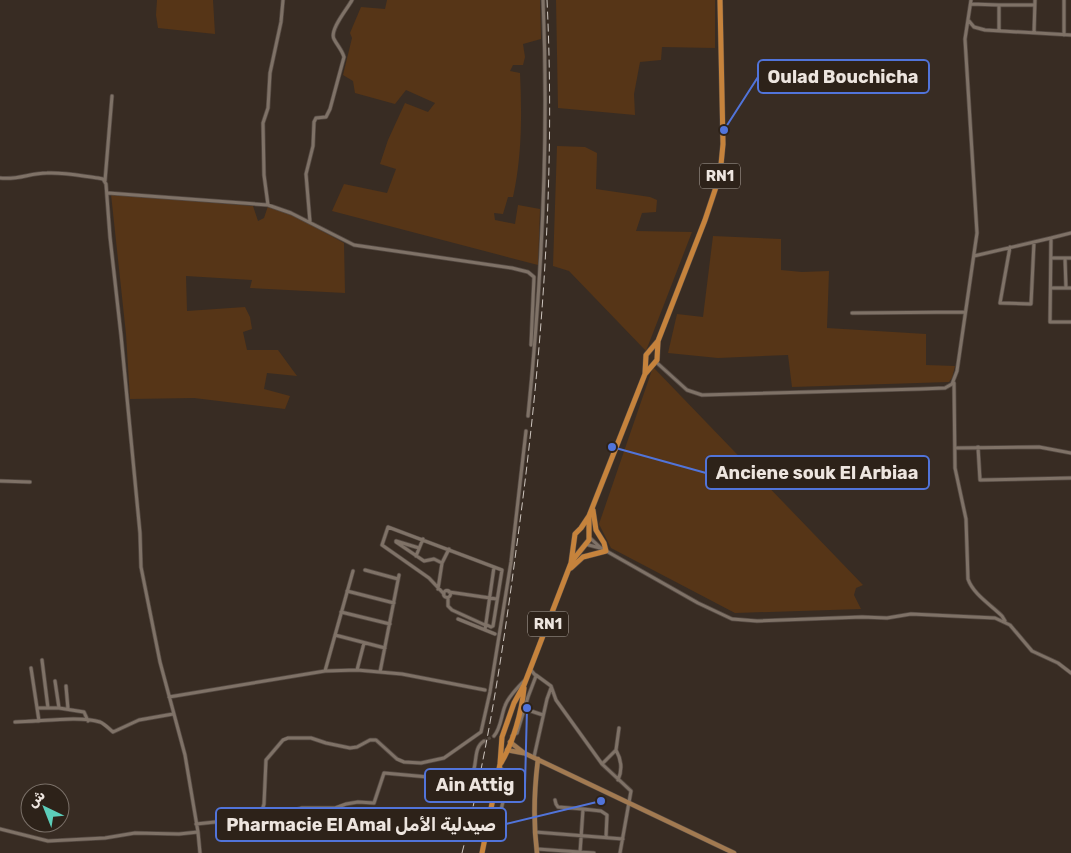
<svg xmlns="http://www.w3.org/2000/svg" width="1071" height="853" font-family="Rubik,'Noto Naskh Arabic',sans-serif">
<rect width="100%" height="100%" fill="#382c23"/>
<path fill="#563517" d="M157,0H213L215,34L158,28L156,15Z
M387,0H540L541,39L523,44L525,57L523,65H513L510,71L520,73C522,114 522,157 513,197H508L503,214L494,213L495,220L515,224L518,205L540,209L538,265L332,211L344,184L387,193L396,169L380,164L388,140L405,103L428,112L435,103L406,90L395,104L355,93L353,81L343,75L352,38L350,33L361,7L385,9Z
M556,0H715V48L662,47L661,60L640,62L634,94L635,115L558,108Z
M557,146L585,147L597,153L596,189L650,197L657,200L656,212L642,213L636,231L692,232L646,351L569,271L553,266Z
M111,194L253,206L258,221L264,218L268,206L296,217L344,243L345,293L250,288L252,280L186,276L187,311L245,307L250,317L252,329L243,332L247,350H278L297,376L267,373L264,389L290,396L285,409L194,398L130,399L126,334Z
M713,236L781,239V270L802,272L829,271L827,328L926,334V365L955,366L952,378L949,382L792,387L788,355L718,358L668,353L677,314L703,317Z
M653,367L863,585L856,588L854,595L861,609L735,613L611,548L599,524Z"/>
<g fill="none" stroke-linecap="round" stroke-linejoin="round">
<path stroke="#53483f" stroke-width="3" stroke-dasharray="3 1.5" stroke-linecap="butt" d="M484,741L494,736"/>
<g stroke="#554a43" stroke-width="4.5">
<path id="street" d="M971,4L999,5
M969,21L974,27L985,30L1071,35
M999,31V5H1034
M1034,33L1035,0
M1064,35V0
M0,178C20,180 29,173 47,173C64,172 82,176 98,178L103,179L106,184L110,237L121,335L140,533L141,567L160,662L185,755L198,832L200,853
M105,181L112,96
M108,193L268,205L291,213L354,245L512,268L528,272L534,277L531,345
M268,205L264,175L263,123L268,108L270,73L281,22L283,0
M310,222L306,174L313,146L314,122L316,118L326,117L330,109L344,57C342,50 337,45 334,39C329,30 348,8 352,0
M1071,233L1051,238L1050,322H1071
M1010,247L1000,303L1031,304L1034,242
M974,256L1051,238
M1051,258H1071
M1065,258L1066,288
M1051,288H1071
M852,313L965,312
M656,362L687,390L702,395L920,389L945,388L952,384L957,371L977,233L965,39L971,0
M954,383L955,468L966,519L968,579C973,594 991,605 1002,616L1005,621
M528,416C542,278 549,139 543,0
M978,447L980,480L1071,478
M955,448L1039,447L1071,453
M0,481L30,482
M590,538L601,548L698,603L732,619L757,621L862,617L887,618L911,614L995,618L1010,625L1032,651L1058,663L1071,673
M585,544L600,548
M419,548L396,541V542L424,561L434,559L442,563
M416,556L423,539
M365,570L398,579
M438,589L442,563L449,549
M443.5 594a3.5 3.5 0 1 1 7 0a3.5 3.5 0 1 1-7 0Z
M347,591L394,603
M449,592L497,599
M444,594L429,578L382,545L388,527L502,570L493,626L491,627L485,624
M448,598V606L452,610L485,625
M341,612L390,624
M458,619L495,634
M485,630L494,567
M335,635L385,648
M42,660L48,708
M31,668L39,721
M357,670L364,643
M325,671L353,571
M380,672L399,575
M536,675L551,686L556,700L602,764L631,791L620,853
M66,686L68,709
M169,697L325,671L357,670L402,674L485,690
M37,708H59L55,681
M59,708L84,712L88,721
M525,709L543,715
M15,722C39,722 79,715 100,722C105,724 109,729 113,732L139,720L173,714
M494,736C501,728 501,716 505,706C508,697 517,688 524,681
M512,736L517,733L528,697L536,676L530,669
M616,750C621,759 623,769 618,780
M534,757L547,699L551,688
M602,764L616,750L619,728
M555,800L556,804L558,807L583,809L580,853
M583,809L601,811L607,815L606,837
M259,820L302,808H335L346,804L358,802L374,803L384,773L461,780C483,778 469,750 484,741
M489,822H496C501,816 507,786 506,777C505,773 503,770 500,767
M196,824L244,819L259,820L264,804L266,760L283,740L288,738H311L326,743L350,748L357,747L370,740H376L397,759L404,762L421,763L444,758L481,732L490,692L511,562L526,431
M0,829L48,841L105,838L135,833L179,834L198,832
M535,832L623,839
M537,849L594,853"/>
</g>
<g stroke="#554a43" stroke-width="5.5">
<path id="secondary" d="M510,742L524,753L734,853
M507,750L523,753
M537,853C533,821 534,791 538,759"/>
</g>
<g stroke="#554a43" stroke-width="6">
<path id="primary" d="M645,374L646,355L657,342
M572,561L589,540V516
M571,568L583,557L606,551L604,543L596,530L593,510
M501,763C513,743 522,711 524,688
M482,853L500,764L502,737L514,703L524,685L571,563L575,534L581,528L589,516L645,374L657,360L658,341L705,220L720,175L723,144L720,0"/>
</g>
<use href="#street" stroke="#7f7267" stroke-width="3"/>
<use href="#secondary" stroke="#a27a51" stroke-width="4.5"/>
<use href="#primary" stroke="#c6833c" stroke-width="5"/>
<path stroke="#cec6bf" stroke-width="1" stroke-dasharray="8 4" stroke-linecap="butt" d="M462,853C487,755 503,651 516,551C541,369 556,184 547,0"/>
</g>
<g text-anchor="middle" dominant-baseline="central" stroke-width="4" stroke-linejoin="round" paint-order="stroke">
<g fill="#2d2219" stroke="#b3aaa4" stroke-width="1">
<rect x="700" y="163.5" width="40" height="25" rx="4"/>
<rect x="528" y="611.5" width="40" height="25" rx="4"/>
</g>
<g font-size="15" font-weight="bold" fill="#ede5df">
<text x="720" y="176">RN1</text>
<text x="548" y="624">RN1</text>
</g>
</g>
<path fill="none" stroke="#5174da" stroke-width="2" d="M724 130L758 77M612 447L706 473M527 708L525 785M601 801L506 824"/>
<g fill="#5174da" stroke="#2d2219" stroke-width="2">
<circle cx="724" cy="130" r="5"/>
<circle cx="612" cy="447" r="5"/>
<circle cx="527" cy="708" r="5"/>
<circle cx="601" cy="801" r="5"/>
</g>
<g fill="#2d2219" stroke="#5174da" stroke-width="2">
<rect x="758" y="60" width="171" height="33" rx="5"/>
<rect x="706" y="456" width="223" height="33" rx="5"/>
<rect x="425" y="769" width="100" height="33" rx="5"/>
<rect x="216" y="808" width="290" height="33" rx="5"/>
</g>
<g font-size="18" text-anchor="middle" font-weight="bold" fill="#ede5df">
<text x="843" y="83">Oulad Bouchicha</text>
<text x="817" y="479">Anciene souk El Arbiaa</text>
<text x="475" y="791">Ain Attig</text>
<text x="361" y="831">Pharmacie El Amal صيدلية الأمل</text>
</g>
<g transform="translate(45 808) rotate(317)"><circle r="24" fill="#2d2219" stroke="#7a7068"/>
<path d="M0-4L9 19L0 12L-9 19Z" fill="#5cceba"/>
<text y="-8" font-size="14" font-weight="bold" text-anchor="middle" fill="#ede5df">ش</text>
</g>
</svg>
